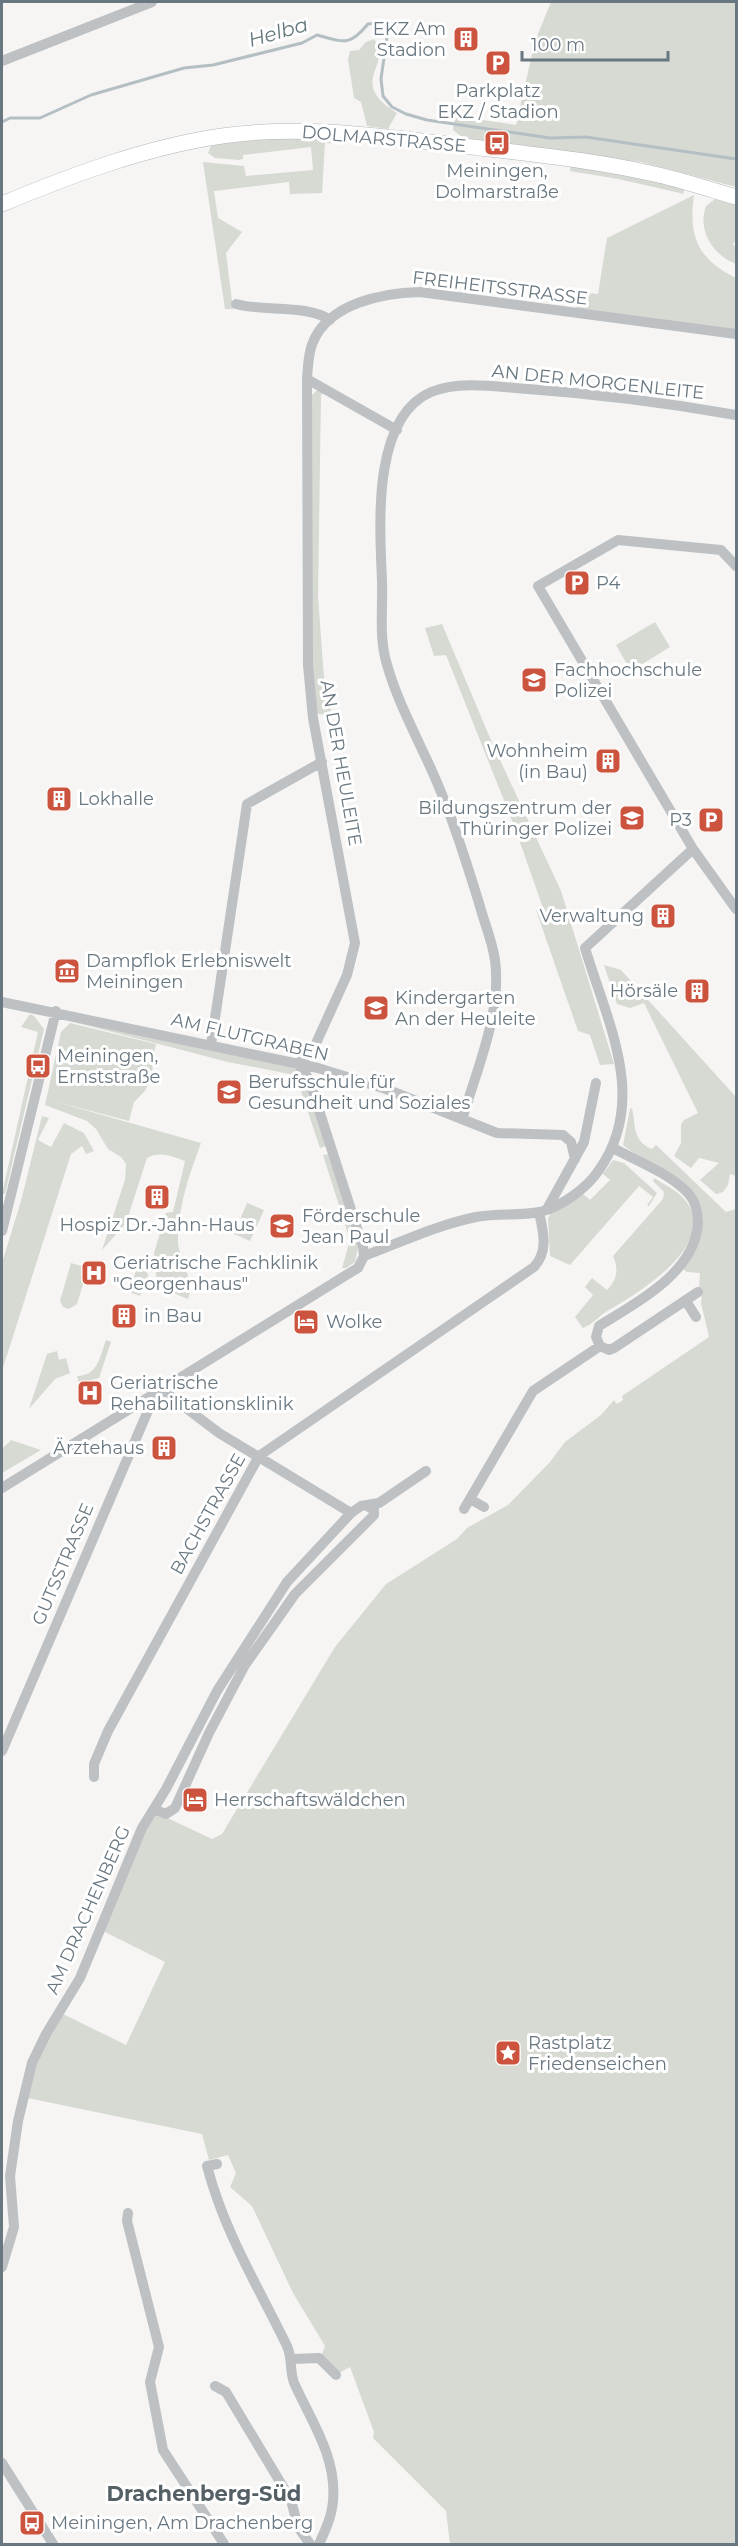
<svg xmlns="http://www.w3.org/2000/svg" width="738" height="2546" font-family="Montserrat,sans-serif">
<rect width="100%" height="100%" fill="#f6f5f3"/>
<path fill="#d6dad3" d="M551,2H736V187L641,162L463,138L453,130L455,116L516,125L535,41Z
M374,39C395,65 345,81 397,113L388,129L367,126L361,102L354,98L348,59L350,51L359,50L366,42Z
M268,137L342,139V144L325,143L322,193L290,194L289,182L214,191L218,218L242,232L226,253L233,309H225L203,162L244,166L246,176L313,170L311,147L243,155V159L239,160L215,158L208,153L212,143Z
M571,164L685,187L683,194L680,193L618,179L570,171Z
M694,195C688,237 698,259 736,278V330L576,309L578,292L598,294L607,238Z
M715,199L736,204V241L733,244L736,248V264C713,255 697,231 706,206Z
M317,390L326,392L321,395L318,596L326,706L331,707V717L316,713L309,633L310,397Z
M655,622L670,647L631,671L616,645Z
M442,624L493,745L561,891L614,1064L600,1065L590,1035L578,1031L536,910L543,908L515,828L446,655L434,656L425,628Z
M604,965L621,970L736,1097V1176L730,1174L728,1185L723,1192L716,1194L700,1180L719,1163L699,1158L691,1168L674,1156L681,1143V1125L684,1120L698,1113L644,1003L630,1008L617,1004Z
M30,1014L34,1016L44,1029L5,1194H2L38,1032L21,1027Z
M70,1021L285,1065L299,1070L295,1075L228,1062Z
M70,1023L156,1044L152,1062L153,1075L145,1091L134,1102L129,1121L53,1101L201,1143C189,1176 178,1206 178,1242C179,1261 196,1281 188,1299L168,1291L157,1283L154,1253L166,1213L173,1212L185,1161C171,1156 161,1151 147,1158L126,1223L102,1250L125,1180L126,1164L121,1157L108,1149L96,1129L87,1121L45,1105L61,1032Z
M305,1080L326,1146L320,1148L298,1082Z
M632,1108C636,1125 632,1141 652,1149L656,1145L726,1212L736,1209V2544H450L446,2511L373,2438L374,2432L350,2367L339,2373L321,2357L325,2346L293,2293L252,2206L230,2187L236,2173L228,2155L209,2160L202,2134L28,2098C35,2066 44,2041 63,2014L126,2045L165,1962L103,1931L145,1831L157,1813L212,1839L222,1834L335,1647L386,1584L457,1539L467,1528L508,1505L550,1462L565,1442L601,1415L614,1400L617,1404L623,1400L622,1396L709,1337L701,1303L702,1293L699,1288L700,1273L687,1272L682,1268L695,1251L698,1201L623,1145L630,1109Z
M42,1116L49,1118L38,1140L51,1147L64,1123L84,1133L94,1151L86,1154L82,1146L71,1154L2,1371V1263L21,1201Z
M329,1154L358,1248L355,1262L346,1268H342L350,1240L323,1155Z
M613,1160L624,1163L657,1193L649,1206L647,1205L653,1197L639,1186L570,1265L550,1256L548,1218L551,1213L583,1194L590,1200L610,1180L603,1174Z
M654,1178C665,1185 677,1190 685,1200C720,1243 639,1293 609,1310C600,1315 592,1325 583,1328L575,1317L593,1295L585,1287L592,1278L607,1290C617,1280 619,1269 613,1256L663,1199L664,1192L653,1181Z
M247,1203L264,1210L250,1241L234,1234Z
M135,1257L144,1261L151,1287L143,1286L140,1296L129,1292L138,1265L131,1262Z
M71,1263L88,1268L77,1304L69,1309L63,1307L60,1301Z
M106,1340L111,1342L99,1378L79,1383L77,1376C98,1376 100,1356 106,1340Z
M57,1351L59,1360L66,1358L70,1373L55,1379L29,1409L47,1354Z
M11,1440L41,1450L2,1473V1449Z"/>
<g fill="none" stroke-linecap="round" stroke-linejoin="round">
<path stroke="#b4bfc3" stroke-width="3" d="M2,122L10,118H40L91,95L184,68L213,65L302,43L317,35C344,42 349,47 368,24L376,23L383,28L387,37L381,79L383,96L392,107L406,114L427,120L550,138L586,137L736,159"/>
<g stroke="#b1b5b8" stroke-width="16">
<path id="primary" d="M2,204C72,175 146,147 222,136C297,125 373,135 447,144C519,153 592,159 663,176C687,182 712,190 736,197"/>
</g>
<path stroke="#bdc1c4" stroke-width="10" d="M2,61L152,2
M236,304C264,312 307,304 330,320
M307,379L397,430
M736,566L721,550L618,540L538,586L693,849L736,909
M2,1002L318,1068L386,1089L497,1133L563,1135L571,1142L575,1159
M211,1045L247,804L322,762
M298,1064L313,1050L347,975L355,943L313,718L308,665L307,379C308,366 308,353 313,342C329,303 383,293 420,292L736,334
M298,1064L309,1079L363,1247L364,1256
M463,1117C477,1068 502,1013 495,960C492,940 484,922 479,903C465,858 451,813 432,771C416,735 396,699 386,661C379,636 383,607 382,581C380,528 371,418 431,392C460,380 498,387 528,389C597,394 668,403 736,415
M547,1209L584,1142L596,1083
M2,1231L56,1011
M686,1301L696,1317
M600,1346L609,1350L614,1348L698,1292
M2,1488L348,1274L358,1268L364,1256C401,1242 437,1225 476,1217C497,1213 519,1216 540,1212C561,1207 587,1188 599,1170C649,1099 607,1022 585,948L693,849
M470,1499L484,1507
M464,1509L533,1391L600,1346L596,1337L599,1326C637,1302 695,1273 698,1223C698,1212 696,1202 688,1193C669,1173 637,1161 613,1148
M351,1513L361,1506L379,1503L426,1471
M2,1751L156,1392
M94,1777V1764L108,1731L259,1456L534,1267C549,1251 543,1231 539,1212
M154,1809L166,1814L175,1808L209,1733L245,1665L295,1594L374,1515V1510L367,1506
M217,2164L207,2166C225,2234 257,2284 287,2346C293,2359 289,2373 295,2385C312,2422 337,2458 333,2501C332,2516 325,2531 319,2544
M128,2213L127,2221L159,2347L150,2382L163,2450L224,2544
M2,2267L14,2227L10,2176L18,2121L32,2063L46,2034L80,1978L142,1828L166,1789L217,1691L287,1582L351,1513L219,1433L161,1389
M292,2359L319,2358L336,2375
M215,2386L226,2392L291,2500L298,2527L310,2544
M2,2463L53,2544"/>
<use href="#primary" stroke="#fff" stroke-width="15"/>
</g>
<defs>
<g id="building-square" transform="scale(1.35)"><rect x="-9" y="-9" width="18" height="18" rx="4" fill="#cc533d" stroke="#fff"/><path d="M-4-6H4V6H1V3H-1V6H-4ZM-2.5-4.3h1.7v1.8h-1.7ZM.8-4.3h1.7v1.8H.8ZM-2.5-1h1.7V.8h-1.7ZM.8-1h1.7V.8H.8Z" fill="#fff"/></g>
<g id="parking-square" transform="scale(1.35)"><rect x="-9" y="-9" width="18" height="18" rx="4" fill="#cc533d" stroke="#fff"/><path d="M-3.5-5.5H1a3.5 3.5 0 0 1 0 7H-1V5.5H-3.5ZM-1-3.4V-.6H.8a1.4 1.4 0 0 0 0-2.8Z" fill="#fff"/></g>
<g id="bus-square" transform="scale(1.35)"><rect x="-9" y="-9" width="18" height="18" rx="4" fill="#cc533d" stroke="#fff"/><path d="M-5-6H5V4H4V6H2V4H-2V6H-4V4H-5ZM-3.5-4V0h7V-4ZM-3.5 1.2v1.5H-2V1.2ZM2 1.2v1.5H3.5V1.2Z" fill="#fff"/></g>
<g id="university-square" transform="scale(1.35)"><rect x="-9" y="-9" width="18" height="18" rx="4" fill="#cc533d" stroke="#fff"/><path d="M0-5L7-2L0 1L-7-2ZM-4 1L0 2.5L4 1V4Q0 6-4 4Z" fill="#fff"/></g>
<g id="school-square" transform="scale(1.35)"><rect x="-9" y="-9" width="18" height="18" rx="4" fill="#cc533d" stroke="#fff"/><path d="M0-5L7-2L0 1L-7-2ZM-4 1L0 2.5L4 1V4Q0 6-4 4Z" fill="#fff"/></g>
<g id="museum-square" transform="scale(1.35)"><rect x="-9" y="-9" width="18" height="18" rx="4" fill="#cc533d" stroke="#fff"/><path d="M0-6L6-3V-2H-6V-3ZM-5-1h2V3h-2ZM-1-1h2V3h-2ZM3-1h2V3H3ZM-6 4H6V6H-6Z" fill="#fff"/></g>
<g id="hospital-square" transform="scale(1.35)"><rect x="-9" y="-9" width="18" height="18" rx="4" fill="#cc533d" stroke="#fff"/><path d="M-5-5h3v3.5h4V-5h3V5h-3V1.5h-4V5h-3Z" fill="#fff"/></g>
<g id="hotel-square" transform="scale(1.35)"><rect x="-9" y="-9" width="18" height="18" rx="4" fill="#cc533d" stroke="#fff"/><path d="M-6-4.5h1.5V1H6V5H4.5V3h-9V5H-6ZM-4 0a1.8 1.8 0 1 1 3.6 0ZM.5 0V-2.5h3Q6-2.5 6 0Z" fill="#fff"/></g>
<g id="sight-square" transform="scale(1.35)"><rect x="-9" y="-9" width="18" height="18" rx="4" fill="#cc533d" stroke="#fff"/><path d="M0-6L1.8-2.2L6-1.7L2.9 1.2L3.7 5.4L0 3.3L-3.7 5.4L-2.9 1.2L-6-1.7L-1.8-2.2Z" fill="#fff"/></g>
</defs>
<g fill-rule="evenodd">
<use href="#building-square" x="466" y="39"/>
<use href="#parking-square" x="498" y="63"/>
<use href="#bus-square" x="497" y="143"/>
<use href="#parking-square" x="577" y="583"/>
<use href="#university-square" x="534" y="680"/>
<use href="#building-square" x="608" y="761"/>
<use href="#building-square" x="59" y="799"/>
<use href="#school-square" x="632" y="818"/>
<use href="#parking-square" x="711" y="820"/>
<use href="#building-square" x="663" y="916"/>
<use href="#museum-square" x="67" y="971"/>
<use href="#building-square" x="697" y="991"/>
<use href="#school-square" x="376" y="1008"/>
<use href="#bus-square" x="38" y="1066"/>
<use href="#school-square" x="229" y="1092"/>
<use href="#building-square" x="157" y="1197"/>
<use href="#school-square" x="282" y="1226"/>
<use href="#hospital-square" x="94" y="1273"/>
<use href="#building-square" x="124" y="1316"/>
<use href="#hotel-square" x="306" y="1322"/>
<use href="#hospital-square" x="90" y="1393"/>
<use href="#building-square" x="164" y="1448"/>
<use href="#hotel-square" x="195" y="1800"/>
<use href="#sight-square" x="508" y="2053"/>
<use href="#bus-square" x="32" y="2523"/>
</g>
<g text-anchor="middle" dominant-baseline="central" stroke-width="6" stroke-linejoin="round" paint-order="stroke">
<g font-size="18" fill="#697780" stroke="#fff" text-anchor="start">
<text x="446" y="29" text-anchor="end">EKZ Am<tspan x="446" dy="21">Stadion</tspan></text>
<text x="498" y="91" text-anchor="middle">Parkplatz<tspan x="498" dy="21">EKZ / Stadion</tspan></text>
<text x="497" y="171" text-anchor="middle">Meiningen,<tspan x="497" dy="21">Dolmarstraße</tspan></text>
<text x="596" y="583">P4</text>
<text x="554" y="670">Fachhochschule<tspan x="554" dy="21">Polizei</tspan></text>
<text x="588" y="751" text-anchor="end">Wohnheim<tspan x="588" dy="21">(in Bau)</tspan></text>
<text x="78" y="799">Lokhalle</text>
<text x="612" y="808" text-anchor="end">Bildungszentrum der<tspan x="612" dy="21">Thüringer Polizei</tspan></text>
<text x="692" y="820" text-anchor="end">P3</text>
<text x="644" y="916" text-anchor="end">Verwaltung</text>
<text x="86" y="961">Dampflok Erlebniswelt<tspan x="86" dy="21">Meiningen</tspan></text>
<text x="678" y="991" text-anchor="end">Hörsäle</text>
<text x="395" y="998">Kindergarten<tspan x="395" dy="21">An der Heuleite</tspan></text>
<text x="57" y="1056">Meiningen,<tspan x="57" dy="21">Ernststraße</tspan></text>
<text x="248" y="1082">Berufsschule für<tspan x="248" dy="21">Gesundheit und Soziales</tspan></text>
<text x="302" y="1216">Förderschule<tspan x="302" dy="21">Jean Paul</tspan></text>
<text x="157" y="1225" text-anchor="middle">Hospiz Dr.-Jahn-Haus</text>
<text x="113" y="1263">Geriatrische Fachklinik<tspan x="113" dy="21">"Georgenhaus"</tspan></text>
<text x="144" y="1316">in Bau</text>
<text x="326" y="1322">Wolke</text>
<text x="110" y="1383">Geriatrische<tspan x="110" dy="21">Rehabilitationsklinik</tspan></text>
<text x="144" y="1448" text-anchor="end">Ärztehaus</text>
<text x="214" y="1800">Herrschaftswäldchen</text>
<text x="528" y="2043">Rastplatz<tspan x="528" dy="21">Friedenseichen</tspan></text>
<text x="51" y="2523">Meiningen, Am Drachenberg</text>
</g>
<g font-size="18" fill="#697780" stroke="#fff">
<text transform="translate(384 139) rotate(5)">DOLMARSTRASSE</text>
<text transform="translate(500 288) rotate(7)">FREIHEITSSTRASSE</text>
<text transform="translate(598 382) rotate(6)">AN DER MORGENLEITE</text>
<text transform="translate(341 763) rotate(80)">AN DER HEULEITE</text>
<text transform="translate(250 1037) rotate(13)">AM FLUTGRABEN</text>
<text transform="translate(208 1514) rotate(-61)">BACHSTRASSE</text>
<text transform="translate(63 1564) rotate(-67)">GUTSSTRASSE</text>
<text transform="translate(88 1910) rotate(-66)">AM DRACHENBERG</text>
</g>
<g font-size="20" font-style="italic" fill="#64777c" stroke="#fff">
<text transform="translate(278 32) rotate(-16)">Helba</text>
</g>
<g font-size="21" font-weight="bold" fill="#556066" stroke="#fff">
<text x="204" y="2493">Drachenberg-Süd</text>
</g>
</g>
<rect width="738" height="2546" fill="none" stroke="#697780" stroke-width="6"/>
<path d="M522 51v9h146v-9" fill="none" stroke="#697780" stroke-width="3"/>
<text x="531" y="51" font-size="18" fill="#697780" stroke="#ffffff" stroke-width="4.5" paint-order="stroke">100 m</text>
</svg>
